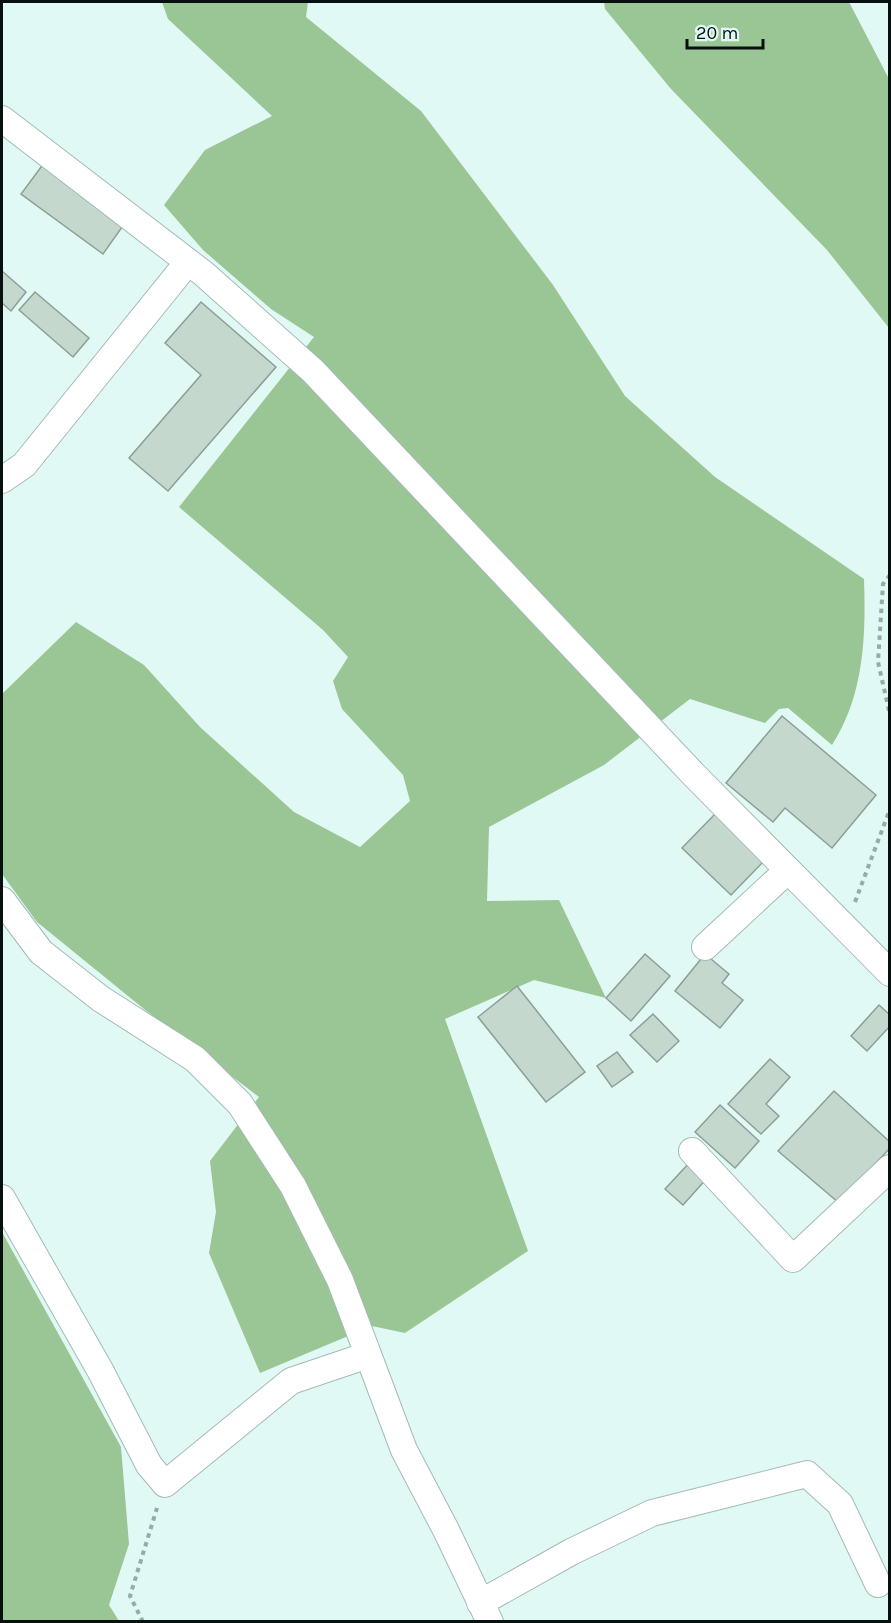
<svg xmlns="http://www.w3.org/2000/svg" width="891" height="1623" font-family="Karla,sans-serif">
<rect width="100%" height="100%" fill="#e1f9f4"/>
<path fill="#9ac595" d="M162,2H308L306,17L421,111L553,285L625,396L715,477L864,579C866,637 864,695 832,745L788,708L779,709L765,723L690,699L604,765L489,827L487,901L559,900L606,998L534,980L445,1019L528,1251L405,1333L372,1326L260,1373L209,1253L216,1212L210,1161L259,1097L144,1009L37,922L2,874V694L76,622L144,665L200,727L294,812L360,847L410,801L403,775L342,709L333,681L348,657L323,630L179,507L314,337L271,309L203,250L164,205L205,150L272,116L168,19Z
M604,2H849L889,79V328L827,250L671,89L605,9Z
M2,1232L121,1447L129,1544L109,1605L119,1621H2Z"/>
<path fill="#c4d8cd" stroke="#8c9f95" stroke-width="1.5" d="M44,163L125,223L103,254L21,194Z
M2,271L26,292L11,311L2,303Z
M35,292L89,338L73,357L19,310Z
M201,302L276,367L168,491L129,458L201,375L165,343Z
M782,716L876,795L832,848L785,808L773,822L726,783Z
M715,814L763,862L731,895L682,848Z
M645,954L670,976L631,1021L606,998Z
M705,954L729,974L722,983L743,1000L720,1028L675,991Z
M517,986L585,1072L546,1102L478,1017Z
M879,1005L890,1015V1026L867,1051L851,1036Z
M653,1014L679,1041L657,1062L630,1035Z
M617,1052L633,1072L612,1087L597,1066Z
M770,1059L790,1077L766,1104L779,1116L761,1134L728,1104Z
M834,1091L890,1142V1148L839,1203L778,1151Z
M720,1105L759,1141L735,1168L695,1132Z
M691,1161L709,1176L683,1205L665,1189Z"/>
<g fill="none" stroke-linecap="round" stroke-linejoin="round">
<g stroke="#a4bab6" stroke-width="28">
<path id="minor" d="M2,119L204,274L313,371L694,775L890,973
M2,480L24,465L188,262
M2,900L41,952L101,999L195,1059L240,1104L293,1186L340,1280L404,1450L446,1530L490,1622
M705,947L788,870
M692,1151L793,1259L890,1168
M2,1198L100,1370L149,1465L165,1484L291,1381L368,1355
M480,1603L571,1552L652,1513L807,1474L840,1504L878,1584"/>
</g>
<path stroke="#98aaa6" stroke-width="4" stroke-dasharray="4.5 4.5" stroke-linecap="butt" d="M890,575L883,584L878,662L890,715
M855,902L890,809
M143,1622L130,1596L157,1508"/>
<use href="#minor" stroke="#fff" stroke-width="26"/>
</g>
<rect width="891" height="1623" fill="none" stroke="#08100f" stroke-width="6"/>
<path d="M687 39v9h76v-9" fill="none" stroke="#08100f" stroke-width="3"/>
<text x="696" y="39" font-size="18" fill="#08100f" stroke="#e1f9f4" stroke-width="4.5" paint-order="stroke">20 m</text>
</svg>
